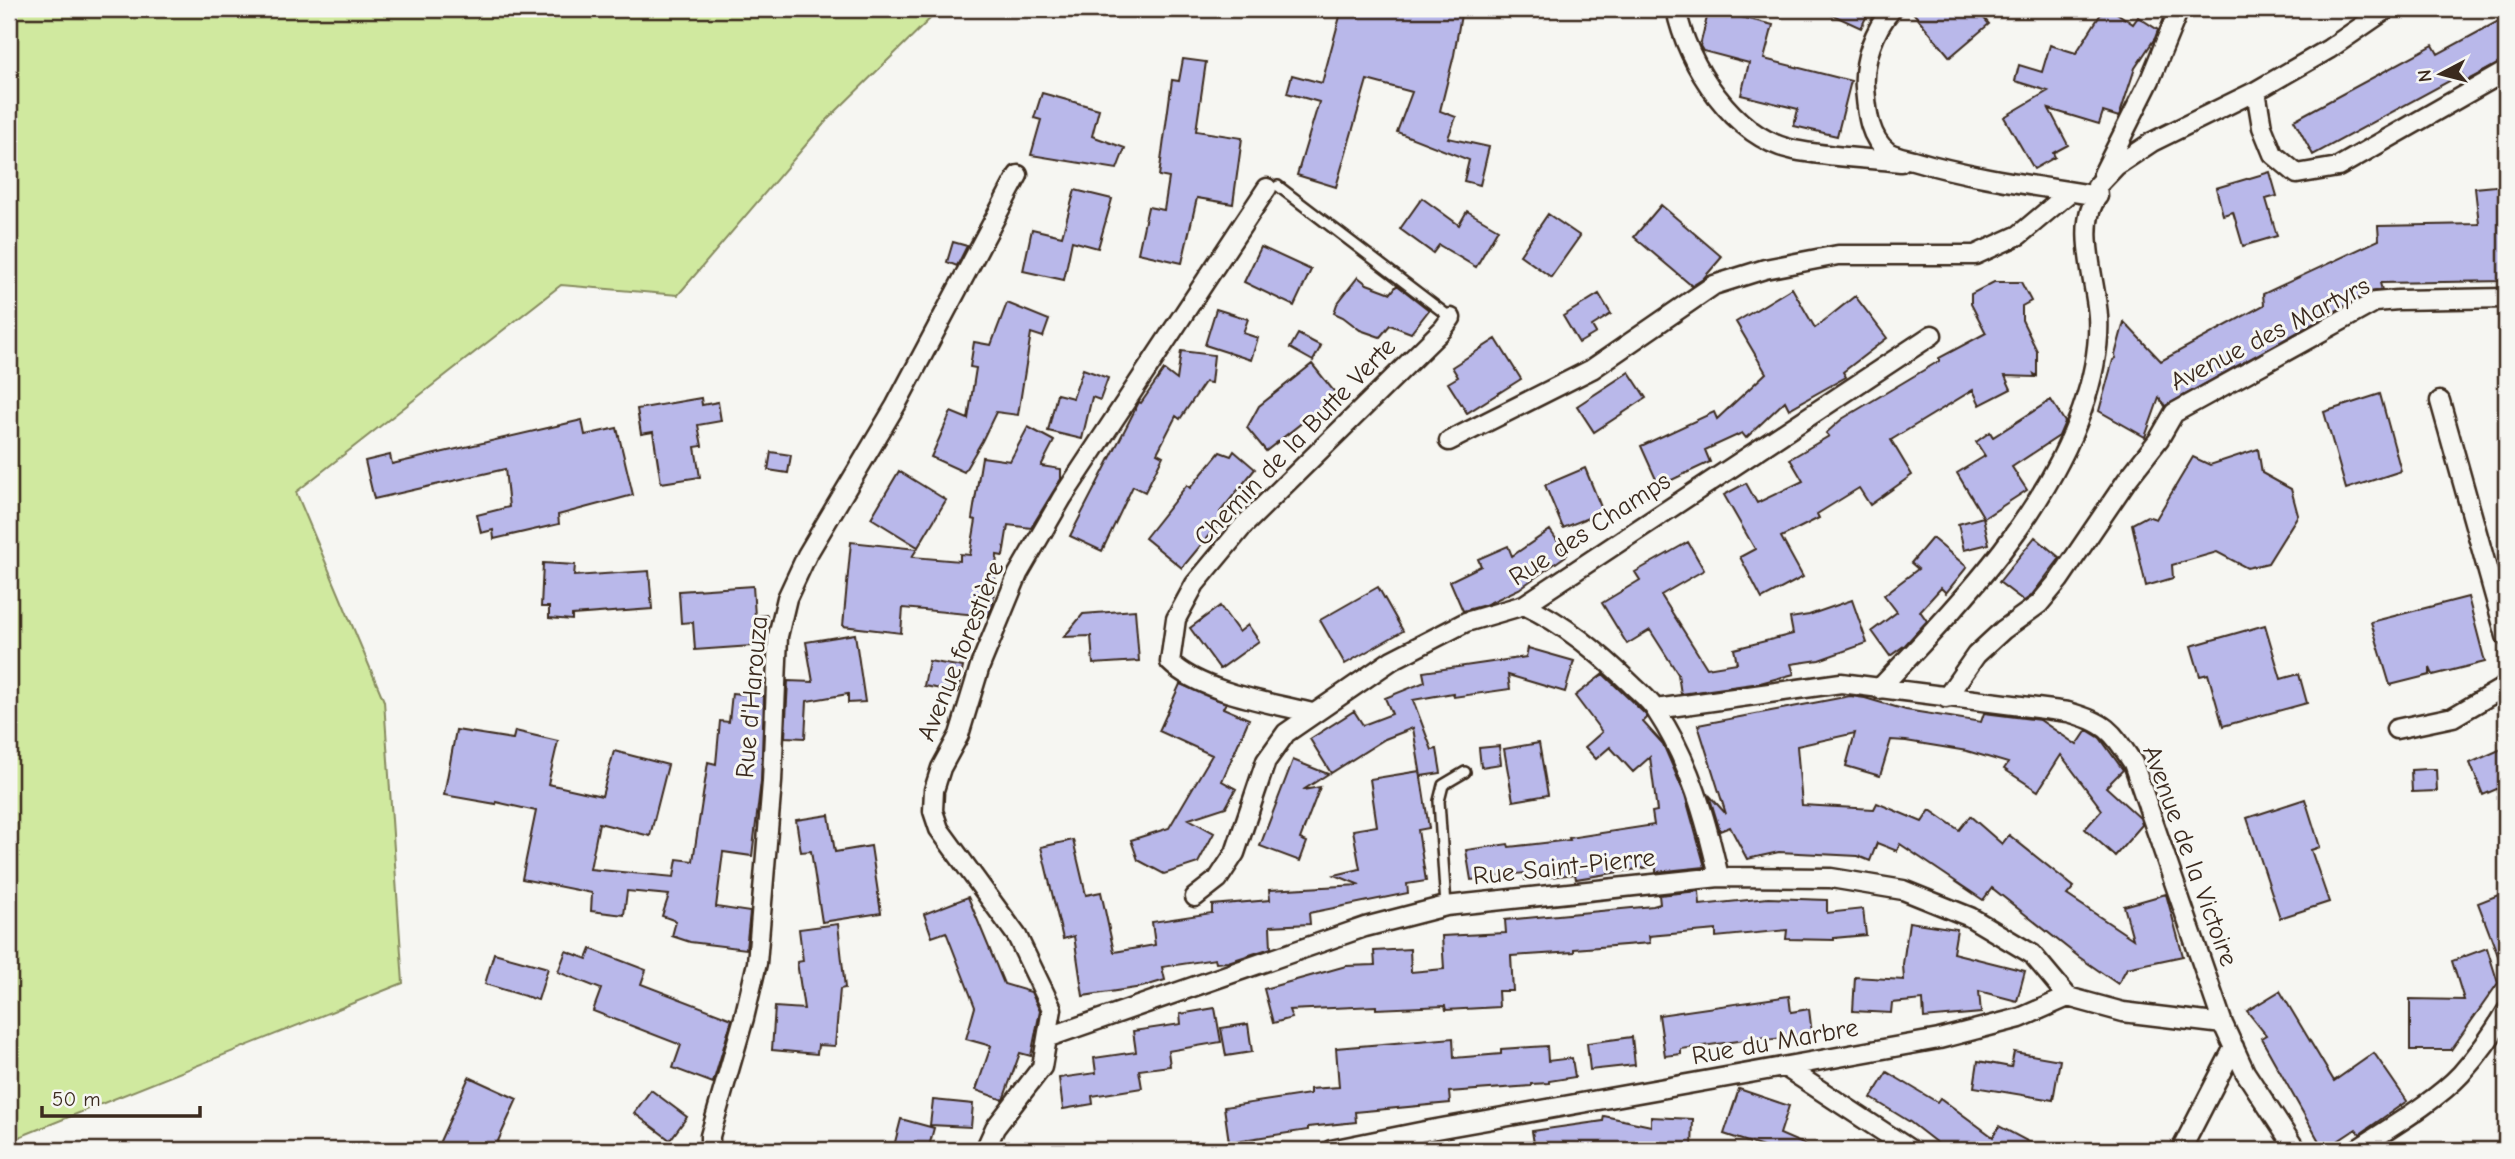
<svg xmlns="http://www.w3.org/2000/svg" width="2515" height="1159" font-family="'Comic Neue',sans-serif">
<rect width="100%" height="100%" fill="#f6f6f2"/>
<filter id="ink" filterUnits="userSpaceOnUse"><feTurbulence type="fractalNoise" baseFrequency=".0143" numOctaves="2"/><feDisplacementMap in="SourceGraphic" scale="14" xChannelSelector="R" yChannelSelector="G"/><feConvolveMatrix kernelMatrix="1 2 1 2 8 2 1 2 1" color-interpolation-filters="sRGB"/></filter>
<g filter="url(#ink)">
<path fill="#d0e99f" stroke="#868a5e" stroke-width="2" d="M9,9H940L828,119L678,295L561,285L296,492L384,701L403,983L9,1141Z"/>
<path fill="#b9b8ea" stroke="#3b2a1e" stroke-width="2" d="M1342,9H1462L1454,55L1440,111L1456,117L1448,138L1489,147L1480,185L1464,181L1469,160L1397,132L1412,92L1367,80L1336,187L1297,175L1319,102L1287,93L1292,75L1322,83Z
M1709,9L1773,25L1764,59L1851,81L1837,136L1794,126L1798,109L1741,95L1749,63L1703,51L1700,46Z
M1820,9H1870L1861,28Z
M1910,9H1976L1989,24L1950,57Z
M2104,9H2111L2133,24L2138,17L2158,30L2155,38L2135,68L2119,117L2103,112L2099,124L2049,109L2068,145L2053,153L2055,157L2034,169L2004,117L2048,91L2015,81L2019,65L2042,72L2050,45L2076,53Z
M2506,17V60L2466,81L2462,74L2313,155L2294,120L2433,45L2438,54Z
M1183,59L1206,62L1196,131L1242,138L1233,204L1197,198L1182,263L1138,253L1148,207L1164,210L1169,178L1159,176L1172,80L1179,81Z
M1042,93L1099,109L1092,136L1125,148L1117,169L1031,155L1041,120L1034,118Z
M2270,172L2277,196L2266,199L2277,236L2243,246L2233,212L2223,215L2216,188Z
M2506,185V281L2380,283L2382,290L2370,292L2165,406L2159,398L2145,437L2099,411L2113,360L2116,358L2115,355L2124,322L2161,361L2264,305L2263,294L2379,240L2378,226L2479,224L2475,188Z
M1075,190L1112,199L1098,248L1072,241L1064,280L1023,271L1032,229L1062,236Z
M1422,198L1459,225L1467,211L1498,229L1476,267L1439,245L1433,253L1400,229Z
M1661,205L1722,257L1703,279L1692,286L1634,237Z
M1548,214L1580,236L1551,277L1520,255Z
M953,242L967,246L957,266L947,262Z
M1261,247L1311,270L1294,306L1244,282Z
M1358,277L1367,284L1391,293L1397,285L1429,310L1411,333L1390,325L1380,337L1360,330L1343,317L1334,313L1337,304Z
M1994,282H2021L2031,301L2022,306V320L2037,351V376L2034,374L2035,377L2005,376L2011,389L1980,405L1973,390L1891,440L1912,475L1870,505L1859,488L1817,514L1819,518L1781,537L1803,577L1762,599L1740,557L1755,549L1724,495L1746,483L1757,503L1803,481L1790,459L1829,436L1826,433L1842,419L1939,361V358L1986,333L1971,304V294Z
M1792,288L1815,328L1855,296L1887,338L1843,372L1846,377L1789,409L1785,401L1746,438L1742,433L1705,450L1710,462L1659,486L1641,446L1714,412L1717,419L1766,373L1736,322Z
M1599,294L1611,314L1592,326L1596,333L1579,343L1563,316Z
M1007,303L1049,320L1043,337L1031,333L1018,415L996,412L982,441L964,472L931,457L951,412L968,419L976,368L970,367L974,342L991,345Z
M1216,309L1248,319L1243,333L1258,338L1251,360L1205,345Z
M1298,334L1321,346L1313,361L1290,348Z
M1496,339L1521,379L1467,413L1448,383L1458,377L1452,367Z
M1181,351L1214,355L1211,383L1205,382L1180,419L1176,416L1157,453L1163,456L1145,492L1133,486L1102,551L1070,536L1139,402L1141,403L1164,370L1177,380Z
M1312,364L1337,395L1266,451L1247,428L1259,406Z
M1083,369L1108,378L1100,400L1092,397L1082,439L1048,431L1057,394L1073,398Z
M1629,372L1646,398L1594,432L1577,406Z
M2380,394L2401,471L2346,489L2324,412Z
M701,398L702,405L718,402L721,421L698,425L702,446L695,447L700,477L661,483L653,432L641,434L637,409Z
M2051,400L2065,422L2059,436L2012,467L2027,490L1984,518L1957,473L1985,456L1976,442L1990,432L1993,437Z
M582,420L585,435L617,428L633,495L558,515L559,524L494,539L493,530L481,533L477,515L509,507L505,469L374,499L365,461L390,455L392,464Z
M1028,427L1054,441L1041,466L1061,469V479L1031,528L1008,525L1003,556L997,555L993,605L988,616L903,608L901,633L843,626L851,542L917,549L912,557L960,561V554L970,555L976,520L972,519L982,457L1010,461Z
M2258,449L2262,473L2291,489L2298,515L2268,563L2247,568L2217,552L2172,565L2173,578L2146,586L2132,524L2147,516L2156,519L2193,457L2210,465Z
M1234,451L1255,469L1220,512L1225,516L1182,568L1145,538L1187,485L1190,488L1220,452L1231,456Z
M771,452L791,455L788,473L768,470Z
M1585,468L1603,512L1563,528L1545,485Z
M899,471L946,500L918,547L871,518Z
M1983,517L1989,544L1964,550L1958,524Z
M1550,530L1567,555L1519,589L1485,605L1463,611L1450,581L1481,566L1478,559L1508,546L1512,556Z
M2035,537L2060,558L2031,596L2024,601L1999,582Z
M1932,538L1967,567L1946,593L1941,588L1920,611L1927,621L1905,645L1890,656L1872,631L1897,612L1884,595L1918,569L1911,563Z
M1688,542L1704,570L1661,595L1707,668L1737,663L1734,649L1793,634L1790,618L1809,615L1852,600L1867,643L1819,660L1791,664L1794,674L1760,683L1681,694L1678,674L1650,630L1627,644L1602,603L1640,580L1635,572Z
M543,563L575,565L574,576L649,571L652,609L572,615V620L549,618V607H541Z
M753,586L755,616L767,615L766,645L695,650L693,622L681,623L679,591Z
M1378,587L1403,631L1345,664L1320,620Z
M2468,597L2485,662L2433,675L2430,668V675L2390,685L2371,622Z
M1220,606L1239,632L1248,625L1259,641L1220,669L1190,628Z
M1135,610L1139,661L1093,664L1091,636L1064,637L1083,614Z
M2265,625L2281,679L2299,674L2307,703L2223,726L2208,674L2200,676L2191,646Z
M855,634L865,702L848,703V694L807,701L805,738L785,737L788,681L813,682L806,642Z
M1528,648L1574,661L1565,692L1508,675L1510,689L1454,697L1453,693L1413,700L1432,750L1437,749L1441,773L1421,776L1413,728L1385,739L1331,773L1310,739L1354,711L1363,725L1392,714L1385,698L1425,682L1423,672L1526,657Z
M929,661L963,667L958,692L924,686Z
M1603,674L1646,715L1647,718L1643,722L1663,744L1685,795L1705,867L1656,872V866L1576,879L1575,874L1525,880L1524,873L1471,880L1466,850L1508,844L1509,847L1570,840L1569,838L1654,825L1652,812L1657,811L1650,757L1633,772L1610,747L1596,759L1585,747L1602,732L1575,696Z
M1180,684L1226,703L1223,708L1249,719L1222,781L1236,789L1226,807L1189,819L1214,833L1198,863L1164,874L1138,860L1131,840L1169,828L1212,755L1159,731Z
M732,693L764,696L761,781L752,856L723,852L716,907L750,912L746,949L690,942L672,936L676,921L662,916L669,895L627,891L624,915L591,911L592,893L522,879L536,811L496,802V804L444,795L456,730L513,739L515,731L558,741L548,784L602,796L614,751L668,765L650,836L599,823L590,869L674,877L677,859L693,861L708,762L716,764L720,721L729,722Z
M1850,696L1865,698L1906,710L1981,722L1984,713L2040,720L2077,745L2087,730L2100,738L2123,770L2106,787L2140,818L2142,825L2115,856L2085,829L2102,810L2061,755L2038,791L2004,769L2008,763L1967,751L1906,741L1891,740L1880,776L1846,766L1855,733L1797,746L1802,805L1874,809L1877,803L1922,822L1930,810L1959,830L1970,816L2002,844L2009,835L2074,887L2067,895L2133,939L2124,906L2166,894L2183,956L2127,968L2118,984L2079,957L1992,888L1983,900L1900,844L1897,851L1877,843L1870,861L1858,856L1779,852L1747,859L1730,827L1720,831L1709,795L1726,814L1698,725Z
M1539,743L1548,795L1513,801L1504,749Z
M1499,746L1501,764L1481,767L1479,748Z
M2506,747V785L2483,795L2470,763Z
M1293,760L1328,774L1303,790L1320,787L1300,839L1307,842L1300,861L1260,846Z
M2428,769H2436L2437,791L2412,792L2411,770Z
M1420,771L1429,828L1418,830L1426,881L1407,884L1408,893L1309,913L1310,924L1270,926L1271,948L1228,962L1216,963L1215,959L1162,967L1165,980L1142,987L1083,996L1074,936L1063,939L1041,847L1073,840L1086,895L1101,892L1114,952L1155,945L1152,922L1212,913V905L1270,900L1269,890L1360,885L1335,875L1360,869L1353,830L1377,826L1370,779Z
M2305,799L2320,847L2311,850L2329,902L2280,918L2247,818Z
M829,815L835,852L871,846L881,913L822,922L811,851L801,852L796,820Z
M1699,891L1700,905L1768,898L1827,900V913L1863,909L1866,935L1834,938V940L1786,939L1787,930L1716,937V930L1649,936L1650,943L1574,949V952L1511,956L1513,991H1498L1499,1007L1446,1010L1445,1006L1376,1009V1006L1289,1010L1292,1018L1273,1023L1264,989L1346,966L1375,965L1374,951L1410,949L1411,972L1444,969L1442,936L1506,933L1505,920L1653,906L1660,904L1659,895Z
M2506,892V973L2505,974L2478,903Z
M968,897L1004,984L1031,992L1040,1011L1031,1056L1020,1053L1003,1100L976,1090L991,1046L966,1039L975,1007L946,932L932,937L924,914Z
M1909,922L1957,929L1953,953L2025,971L2017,1001L1979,991L1981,1013L1924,1018L1923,1000L1892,1003L1891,1013L1853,1011L1855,977L1904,980L1903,964Z
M838,924L845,988L840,989L835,1046L818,1045L817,1054L772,1050L775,1007L804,1009L797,962L803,961L799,929Z
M2487,948L2498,983L2451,1050H2410V999L2464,1000L2452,961Z
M591,949L646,970L641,984L732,1019L713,1083L673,1068L681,1045L593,1011L601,989L558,972L566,951L587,959Z
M494,953L548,968L538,1000L485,984Z
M2280,991L2334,1081L2374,1053L2407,1101L2360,1134L2356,1129L2324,1150L2261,1038L2266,1035L2247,1011Z
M1789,996L1791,1012L1809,1009L1812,1034L1767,1040L1766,1037L1681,1049V1054L1665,1056L1659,1015Z
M1215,1008L1221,1042L1168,1051L1170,1066L1139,1070L1142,1088L1092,1096L1093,1104L1063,1109L1059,1078L1096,1073L1094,1058L1136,1052L1133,1031L1181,1024L1180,1014Z
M1248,1024L1252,1052L1226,1056L1221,1028Z
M1632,1037L1635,1065L1590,1070L1587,1043Z
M1453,1038L1454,1058L1501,1054V1049L1547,1046L1548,1061L1572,1058L1575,1077L1549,1081V1083L1531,1084V1086L1449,1092L1450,1103L1355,1112L1356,1122L1308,1127V1130L1229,1142L1224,1107L1310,1094V1089L1339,1087L1336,1048Z
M2014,1052L2060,1060L2053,1100L1974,1087L1978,1061L2011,1067Z
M1887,1072L1937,1102L1940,1098L1993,1137L1999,1126L2044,1150H1946L1910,1122L1871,1098Z
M469,1077L517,1099L494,1150H436Z
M1739,1089L1789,1106L1780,1134L1817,1150H1772L1724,1134Z
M651,1090L687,1117L670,1140L634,1113Z
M933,1100L973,1104L971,1127L930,1125Z
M1604,1116L1651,1126V1117L1693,1119L1692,1150H1535L1532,1131L1603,1121Z
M901,1119L934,1128L928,1150H893Z"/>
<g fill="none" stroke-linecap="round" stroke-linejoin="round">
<g stroke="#3b2a1e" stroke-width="14">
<path id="lane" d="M1278,186L1451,318
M1446,906L1439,801L1443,785L1465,772"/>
</g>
<g stroke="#3b2a1e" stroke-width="23">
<path id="street" d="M1676,9C1687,65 1734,138 1794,150C1829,157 1866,158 1901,162
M1892,9C1874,30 1863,60 1865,88C1867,110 1868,137 1888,152C1894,156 1906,158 1913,160C1973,178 2037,186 2098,196
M2256,91L2262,127L2273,154L2297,174L2338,167L2506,71
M2103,174L2150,80L2179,9
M2440,401L2506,636
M1449,441L1592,369L1714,285L1765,269L1838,255H1975L2019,235L2070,192
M1524,605C1565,624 1599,653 1631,684C1640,693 1651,701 1657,712C1690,762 1706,819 1719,877
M1879,689C1957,606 2043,520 2082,410C2092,381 2100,347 2098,316C2096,282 2075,223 2098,196L2097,186L2116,166L2152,142L2256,91L2329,49L2387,9
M1946,698L1976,655L2003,630L2039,604L2059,580L2127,480L2159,439L2174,413L2375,302L2398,300L2506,298
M1656,709L1841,683L2068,712C2107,723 2111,730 2133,763L2223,1024L2245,1072L2296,1150
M1312,713C1271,703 1200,692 1170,662L1176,619L1195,584L1244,525L1443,329L1451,318
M2396,729L2453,717L2506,686
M1195,897L1218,879L1235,853L1266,761L1286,733L1392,660L1466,622L1524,605L1932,335
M1049,1037L1365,927L1446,906L1719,877L1831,878L1903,890L1970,917L2032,954L2068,997
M1785,1067L1911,1150
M710,1150V1136L744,1018L757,963L772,782L778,636L787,598L807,555L896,405L1018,175
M985,1150L995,1128L1042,1067L1052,1009L1017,936L939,829L933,811L934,790L941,768L959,735L980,666L1018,574L1062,498L1267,188
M1331,1150L1425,1131L1939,1039L2020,1018L2068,997L2123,1012L2223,1024
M2181,1150L2234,1047
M2356,1150C2388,1129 2436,1101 2461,1074C2478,1055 2493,1034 2506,1012"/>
</g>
<use href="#lane" stroke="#f6f6f2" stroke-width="9"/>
<use href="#street" stroke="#f6f6f2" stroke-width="18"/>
</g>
</g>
<g text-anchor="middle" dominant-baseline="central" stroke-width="6" stroke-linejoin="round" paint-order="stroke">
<g font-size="26" fill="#3b2a1e" stroke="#f6f6f2">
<text transform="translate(2270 334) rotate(-27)">Avenue des Martyrs</text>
<text transform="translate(1295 442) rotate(-46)">Chemin de la Butte Verte</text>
<text transform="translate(1590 529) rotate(-33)">Rue des Champs</text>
<text transform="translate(961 651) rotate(-68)">Avenue forestière</text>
<text transform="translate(752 697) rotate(-85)">Rue d'Harouza</text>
<text transform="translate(2190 856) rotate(70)">Avenue de la Victoire</text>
<text transform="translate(1564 867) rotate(-6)">Rue Saint-Pierre</text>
<text transform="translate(1775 1042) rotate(-10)">Rue du Marbre</text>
</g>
</g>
<rect width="2515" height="1159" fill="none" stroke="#f6f6f2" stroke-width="35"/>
<rect x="18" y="18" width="2480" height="1124" fill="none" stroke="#3b2a1e" stroke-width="2.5" filter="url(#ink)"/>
<g transform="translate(2441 74) rotate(263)" stroke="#f6f6f2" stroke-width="5" paint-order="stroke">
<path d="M0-5L12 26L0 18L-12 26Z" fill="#3b2a1e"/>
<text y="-10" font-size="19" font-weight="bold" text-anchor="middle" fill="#3b2a1e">N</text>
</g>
<path d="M42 1106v10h158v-10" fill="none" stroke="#3b2a1e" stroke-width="3.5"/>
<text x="52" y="1106" font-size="21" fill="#3b2a1e" stroke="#f6f6f2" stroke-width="5" paint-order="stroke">50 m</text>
</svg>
